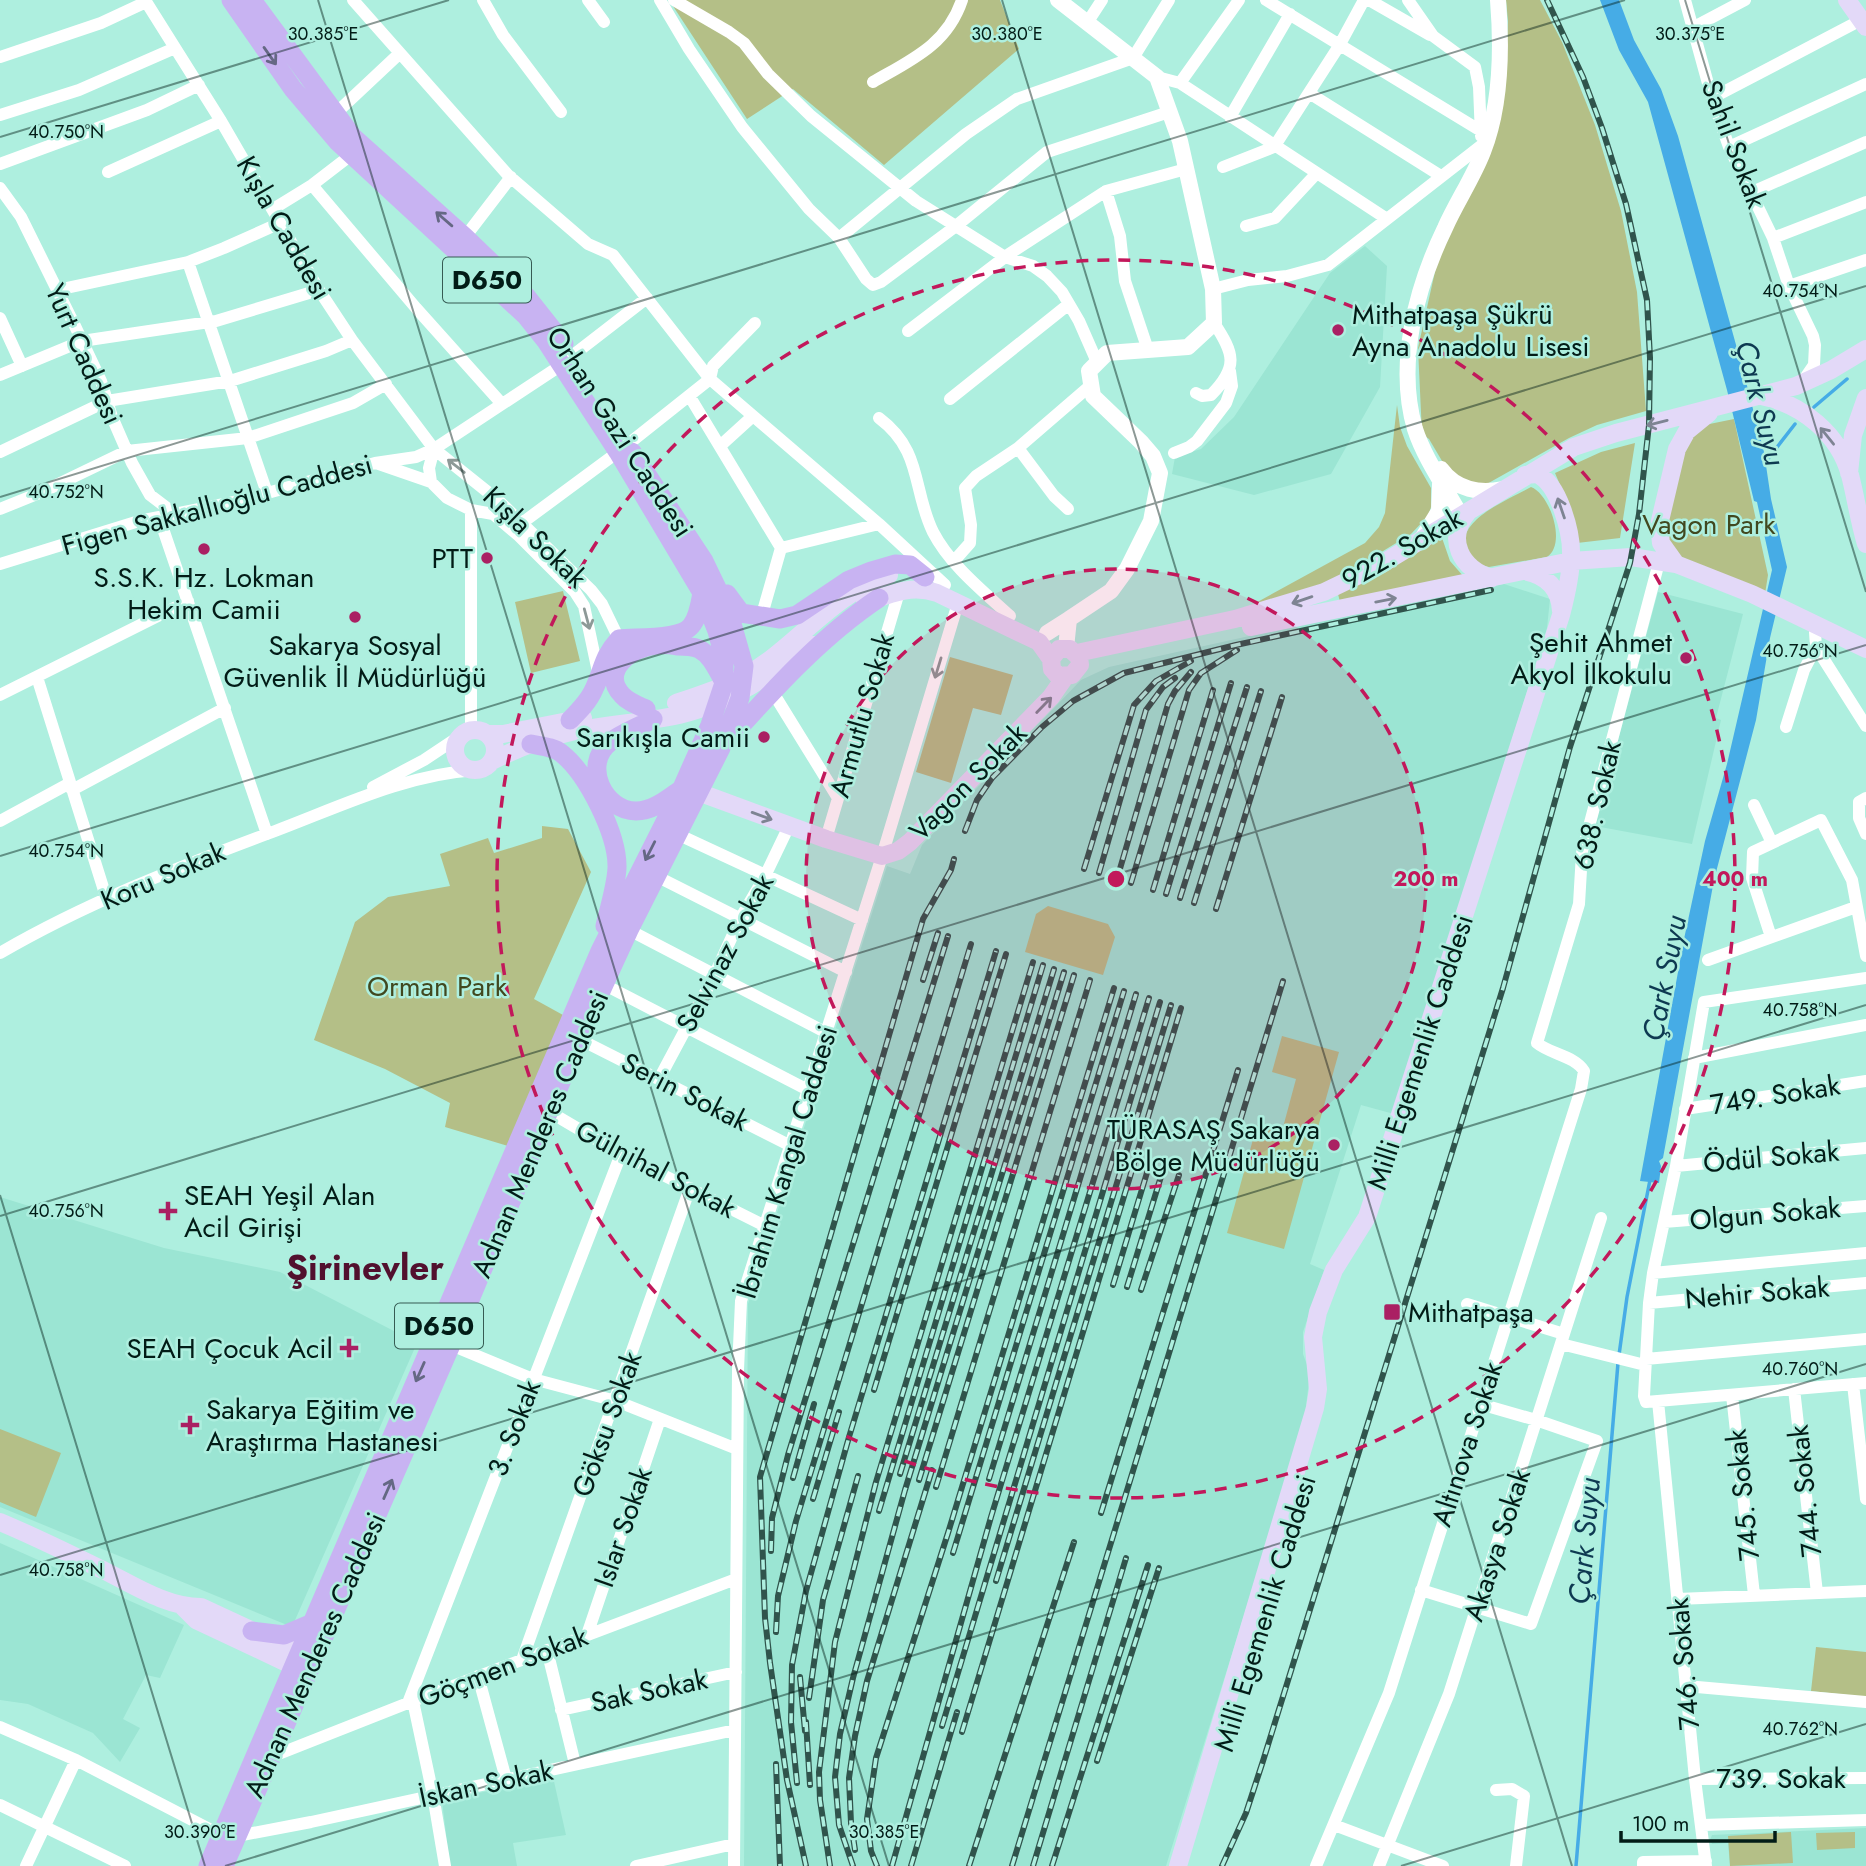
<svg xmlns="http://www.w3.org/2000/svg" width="1866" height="1866" font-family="Jost,sans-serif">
<rect width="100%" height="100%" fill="#aeefdf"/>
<path fill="#9be5d3" d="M1365,246L1387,266L1380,387L1331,474L1254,495L1172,474L1175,457L1201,449L1234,417L1330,273Z
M1504,584L1550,599L1547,628L1394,1114L1361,1105L1310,1264L1324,1270L1303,1332V1354L1310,1373L1304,1422L1166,1866H744L748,1304L887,866L910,874L922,845L1081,680L1109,667L1322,620Z
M1658,592L1743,614L1716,718L1721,720L1692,844L1595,826Z
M0,1197L164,1248L280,1272L417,1343L292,1627L0,1507Z
M0,1543L184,1625L160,1678L146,1675L123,1719L140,1728L120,1762L93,1733L28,1704L0,1700Z
M553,1777L566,1835L513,1843L517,1866H450L442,1801Z
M1866,1828V1866H1730L1728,1843L1712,1844L1710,1840L1712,1835Z"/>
<path fill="#b4bf87" d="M669,0H1000L1019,49L884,165L793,89L747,119Z
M1506,0H1540L1562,42L1595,125L1621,211L1637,292L1646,411L1597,425L1569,438L1485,485L1461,482L1448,471L1429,439L1422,434L1418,348L1436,267L1505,88L1508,21Z
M1397,405L1400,427L1407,446L1431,488V507L1428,516L1411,534L1347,573L1298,594L1252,605L1365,543L1379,527L1385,513Z
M1734,419L1768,575L1765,594L1663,556L1659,528L1690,428Z
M1635,443L1620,538L1577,543L1569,506L1555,473L1601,452Z
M1531,487C1550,494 1567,544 1547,557L1489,567C1481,566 1471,559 1467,552C1452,521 1510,499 1531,487Z
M1441,535L1450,561L1464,577L1340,602L1338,594Z
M563,591L580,661L531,673L515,602Z
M950,657L1013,675L1001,715L973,708L951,783L916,772Z
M542,826L568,829L591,872L534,999L563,1015L508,1146L445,1127L450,1103L385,1069L314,1040L355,922L388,897L450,886L440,854L488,838L494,853L542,838Z
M1048,906L1108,924L1115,937L1103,975L1025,952L1036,914Z
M1282,1036L1339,1052L1284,1249L1227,1233L1257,1125L1282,1131L1296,1079L1272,1072Z
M0,1429L61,1453L36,1517L0,1502Z
M1816,1647L1866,1652V1697L1811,1691Z
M1791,1832L1793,1863L1730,1866L1728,1836Z
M1855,1832V1848L1817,1850L1816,1833Z"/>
<path fill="#46ace6" d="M1600,0H1619L1634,40L1661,89L1678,136L1743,370L1764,452L1771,499L1787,567L1770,638L1756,720L1714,880L1663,1158L1659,1161L1661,1166L1659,1183L1640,1181L1684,939L1705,841L1727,764L1772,570L1757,502L1754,501L1727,390L1648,102L1619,50Z"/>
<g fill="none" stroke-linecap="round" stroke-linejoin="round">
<path stroke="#46ace6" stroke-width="3.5" d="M1814,407L1847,379
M1764,464L1795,424
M1619,1355L1627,1297L1650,1180
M1576,1866L1618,1363"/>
<path stroke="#fff" stroke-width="12" d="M145,0L221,121L319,290L352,340L434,449L499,501L591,590L602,604L619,639
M353,0L508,175L588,244L613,255L710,379L879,524L945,585
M483,0L503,35L561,112
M588,0L604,22
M660,0L689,49L742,127L809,209L839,238L866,279L873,285L881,282L956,226L1047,152L1169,112
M674,0L729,32L744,43L768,74L811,116L916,201L1005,257L1033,266L1047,276L1062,292L1079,321L1097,362
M1266,0L1481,131
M1369,0L1430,35
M1408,0L1433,36L1475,67L1479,87L1481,136
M1685,0L1712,98L1729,147L1773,238L1789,286L1813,336L1815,345L1814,365L1803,381
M1087,23L1102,0
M1692,28L1745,0
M0,57L101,23L146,2
M1157,77L1180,83L1387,219
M873,82C911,60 947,45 962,0
M1180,83L1239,0
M1309,93L1441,176
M1712,98L1861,20
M335,114L400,53
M0,115L79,90L175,48
M1230,117L1290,14
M1729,147L1866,84
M0,164L147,110L199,85
M1223,167L1274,147L1339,46L1364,0
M108,172L221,121
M312,185L416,308L502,404
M0,188L21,217L75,326L101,381L112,417L132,463L150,495L175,514
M1106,191L1120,236L1125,281L1148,350
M1750,193L1866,142
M273,209L312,185L351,155
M1246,226L1275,218L1316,174
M465,237L511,177
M839,238L966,134L1017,99L1133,58L1169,0
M1773,238L1866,202
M188,262L267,493
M1789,286L1866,260
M1213,289L1248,280L1287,276L1328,265L1482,145
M57,290L188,262L224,248L280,223
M0,318L22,366
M908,331L1009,254L1106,191L1186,169
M572,356L647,298
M0,375L82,341L216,321L319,290
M1196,393L1202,396L1211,395C1239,367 1234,353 1214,323
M690,397L781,548
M950,399L1069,304
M879,418C923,451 912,489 933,532C950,565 983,591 1010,616
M627,445L710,379L713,366L755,323
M720,446L753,416
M1018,448L1054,496L1068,509
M0,452L107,401L230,381L326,351L352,340
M1174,453L1189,447L1197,441L1226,403L1232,386L1230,371
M376,463L431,482L447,498L471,510L493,514L519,536L575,592L584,606L598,672
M431,482L429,468L434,449
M0,509L42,492L127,451L248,438L353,403L386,384
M471,510V730
M159,517L267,834
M522,523L618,452
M954,561L970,543L971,525L965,488L976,476L1018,448L1091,385
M0,564L139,521L239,501L375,463L416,457L434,449L563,364
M761,618L781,548L879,524
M1816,647L1866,726
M37,677L107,900
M772,691L838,798
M0,695L188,601
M1786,727L1804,670L1816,647L1815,632
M373,787L424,760L460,736
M72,790L225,708
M1866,798L1859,802V818L1866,834
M1754,805L1772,843
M0,821L70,783
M677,834L862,920
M826,839L899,592
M656,876L846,972
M629,930L827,1033
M1771,937L1752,878L1753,852L1821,820L1852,880L1866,956
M0,953C84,904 176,868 267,834C335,809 402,775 475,770
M1708,960L1856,907
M1866,978L1704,1002L1676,1166L1653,1273L1649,1303L1644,1396L1646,1402L1866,1383
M603,984L808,1090
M579,1039L791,1146
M1694,1058L1866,1025
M659,1079L714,976L740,919L765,876L789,826
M1685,1109L1866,1081
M548,1111L621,1154L765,1226
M1676,1166L1866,1148
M1664,1222L1866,1206
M1653,1273L1866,1253
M1649,1303L1866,1283
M1467,1304L1564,1334
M1561,1344L1645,1365
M451,1345L533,1379L616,1401L737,1449
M1646,1359L1866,1339
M1853,1384L1866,1499
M1794,1389L1817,1593
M1732,1395L1754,1595
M1658,1401L1695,1779L1706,1866
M1421,1590L1531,1624L1597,1441L1536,1420L1480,1404
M1678,1599L1866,1591
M587,1635L660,1419
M547,1650L575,1764
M522,1660L690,1188
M478,1676L506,1779
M1686,1686L1866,1702
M413,1701L433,1795L445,1866
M408,1703L621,1154
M561,1710L736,1672
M0,1727L76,1760L221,1835
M271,1757L413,1701L736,1579
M1695,1779L1866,1778
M1496,1790L1512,1789L1524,1796L1516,1866
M0,1805L125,1866
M1334,1825L1443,1866
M1702,1825L1866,1820
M237,1836L311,1822L735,1730
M26,1866L76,1760
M636,1866L734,1844
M734,1866L738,1370L741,1301L882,856L958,603
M1316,1866L1389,1693L1581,1089L1584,1071C1575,1056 1550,1054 1537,1043L1579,904L1582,853L1658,566
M1379,1866L1449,1694L1601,1218
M1643,1866V1862L1706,1861"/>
<path stroke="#fff" stroke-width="16" d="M1058,0L1157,77L1180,141L1213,289L1214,323L1188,347L1107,353L1089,371L1093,396L1141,442L1153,456L1160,473L1151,521L1127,569L1111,591L1069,619L1066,648
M1441,469C1456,490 1480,494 1503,489
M1458,529L1460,520L1457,509C1443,484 1424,457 1415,429C1396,364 1416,288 1445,228C1456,203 1473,178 1483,152C1501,106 1502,49 1498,0
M1423,537L1439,511L1440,484
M1047,633L1069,619"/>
<path stroke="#e3d9f8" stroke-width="18" d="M1847,0L1866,27
M1761,396C1802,404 1839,434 1850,475C1856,498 1859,521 1866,544
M1849,473L1853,435L1866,398
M1468,512C1445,538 1461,570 1492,578
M1676,564L1661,543L1659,525L1677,449L1687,431L1709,413
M1524,571C1546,575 1560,588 1561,611
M865,603C890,594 911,584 937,593L1039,642L1051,659L1052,669L1058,676L1072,675L1080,665L1079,657L1070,649H1059L1051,659
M1251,627L1571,561L1631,557L1676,564L1752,594L1866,649
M1077,653L1235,619L1324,592L1380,565L1574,447L1616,433L1796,386L1831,370L1866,349
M676,703C709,692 740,682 768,661C808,631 841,591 889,575
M455 750a20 20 0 1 1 40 0a20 20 0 1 1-40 0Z
M487,734H503L583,718
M492,761C516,749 541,739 567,733C604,724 642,723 679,715C728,703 771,677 809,643
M698,792L826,839L882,856L898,851L910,842L1051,697L1065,677
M0,1522C36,1537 70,1554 105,1571C135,1586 167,1607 201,1607L313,1659
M183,1607L196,1620L306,1672
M1178,1866L1315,1408L1318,1389L1313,1337L1318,1312L1334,1270L1367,1217L1561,615C1566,596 1571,576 1571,556C1572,533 1559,484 1537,474L1525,475"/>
<path stroke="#c8b3f2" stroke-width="19" d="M252,0L352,136L465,237L526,296L564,344
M727,594L741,613L780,619L797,615L849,580L871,571L895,564L910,565L925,577
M646,709C637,705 628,702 622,695C599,671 632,647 656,645C663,644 671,645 678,646C684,646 694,647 699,649C711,655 717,670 723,680
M653,719C639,727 621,733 609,743C582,765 604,811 636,811C653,811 667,799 680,790
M570,720C579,711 589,701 594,689C604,668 602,658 619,639C637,637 680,640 691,626C698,618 700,604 702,593
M728,740C774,689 822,636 879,598
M531,744C540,746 554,747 561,753C587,773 618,835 617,868C616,887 609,908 605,926
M252,1631L284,1635L310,1624
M208,1866L600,951L681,790L710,725L724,683V657L717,631L702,593L618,452L546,341L526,316L338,142L293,89L231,0
M224,1866L451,1345L579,1039L629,930L721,748L740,698L744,666L729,613L704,561L632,452"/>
<g stroke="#30544c" stroke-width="6">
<path id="rail" d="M965,831L977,800L992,778L1042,727L1073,701L1124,673L1236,645L1491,590
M1084,869L1134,705L1156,681L1191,661
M1099,873L1146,710L1163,687L1175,678
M1117,879L1168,704L1175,691L1191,672
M1131,883L1189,690L1201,673L1237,650
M1153,890L1213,690
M1166,894L1231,683
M1180,898L1247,687
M1194,903L1261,691
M1216,909L1282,697
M923,980L938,933
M1113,1285L1149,1166
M1127,1287L1163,1170
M1141,1290L1179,1175
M874,1390L1006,954
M900,1474L1054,969
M793,1478L814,1404
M989,1479L1136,994
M919,1480L1074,975
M936,1487L1090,980
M813,1499L839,1412
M879,1511L1043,965
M1101,1513L1238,1070
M771,1551L772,1518L788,1455L948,936
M953,1553L1124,991
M996,1581L1171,1005
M776,1632L778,1596L796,1521L971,944
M800,1677L805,1731
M809,1698L823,1600L858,1476
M806,1722L810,1785
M942,1726L1160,1002
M962,1732L1181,1008
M1097,1761L1159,1568
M776,1764L780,1866
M797,1783L791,1722L792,1665L806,1591L849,1437L996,951
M855,1850L851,1823L849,1778L855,1736L867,1681L932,1470
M806,1866L787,1780L770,1663L765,1618L760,1477L923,919L951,870L954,859
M830,1866L820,1800L819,1772L835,1642L876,1482L1033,962
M853,1866L839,1825L835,1777L840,1734L853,1678L905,1490L1064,972
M877,1866L871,1851L867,1819L876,1758L948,1533L1114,988
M892,1866L991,1517L1149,998
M911,1866L957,1712
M969,1866L1074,1542
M1012,1866L1283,981
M1033,1866L1126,1558
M1052,1866L1148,1565
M1222,1866L1246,1813L1263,1761L1503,988L1570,747L1630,563L1639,514L1649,425L1650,358L1647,300L1626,204L1602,128L1583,77L1547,0"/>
</g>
<use href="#rail" stroke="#aeefdf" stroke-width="3.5" stroke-dasharray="10" stroke-linecap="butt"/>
</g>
<defs><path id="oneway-shaft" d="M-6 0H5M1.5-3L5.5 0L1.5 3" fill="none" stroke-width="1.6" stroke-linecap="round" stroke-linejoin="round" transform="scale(1.75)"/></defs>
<g stroke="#656884">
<use href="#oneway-shaft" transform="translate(270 56) rotate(55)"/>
<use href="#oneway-shaft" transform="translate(444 219) rotate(-139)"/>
<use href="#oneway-shaft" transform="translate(650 851) rotate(117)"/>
<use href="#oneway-shaft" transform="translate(420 1372) rotate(114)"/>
<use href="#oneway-shaft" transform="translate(388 1489) rotate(-66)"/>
</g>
<g stroke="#7e8493">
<use href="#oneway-shaft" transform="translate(1657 423) rotate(166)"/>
<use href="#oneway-shaft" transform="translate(1827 436) rotate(-129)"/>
<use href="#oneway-shaft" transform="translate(1561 508) rotate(-109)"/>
<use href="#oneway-shaft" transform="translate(1302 600) rotate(161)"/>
<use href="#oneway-shaft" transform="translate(1386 600) rotate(-11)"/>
<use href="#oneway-shaft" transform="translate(1044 705) rotate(-46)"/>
<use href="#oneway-shaft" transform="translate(762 816) rotate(20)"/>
</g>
<g stroke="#8d9997">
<use href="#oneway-shaft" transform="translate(456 466) rotate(-142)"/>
<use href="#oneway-shaft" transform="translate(587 619) rotate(75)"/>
<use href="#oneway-shaft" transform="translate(938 668) rotate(107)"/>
</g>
<path fill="none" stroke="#021c17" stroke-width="2" stroke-opacity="0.45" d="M318,0L889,1866M1002,0L1572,1866M1685,0L1866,592M0,137L449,0M0,497L1625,0M0,856L1866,286M0,1195L205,1866M0,1216L1866,645M0,1575L1866,1005M225,1866L1866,1364M1401,1866L1866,1724"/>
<circle cx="1116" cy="879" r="310" fill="#c2185b" fill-opacity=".12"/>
<g fill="none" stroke="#c2185b" stroke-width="3.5" stroke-dasharray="12 9">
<circle cx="1116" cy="879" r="310"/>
<circle cx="1116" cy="879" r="619"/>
</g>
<g fill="#aa2063" stroke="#aeefdf" stroke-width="2.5">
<circle cx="1338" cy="330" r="7"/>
<circle cx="204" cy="549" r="7"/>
<circle cx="487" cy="558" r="7"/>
<circle cx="355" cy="617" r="7"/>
<circle cx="1686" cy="658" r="7"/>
<circle cx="764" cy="737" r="7"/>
<circle cx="1334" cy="1145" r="7"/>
<path d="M164.5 1200.5h7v7h7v7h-7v7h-7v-7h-7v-7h7z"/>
<rect x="1383" y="1303" width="18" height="18" rx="3.5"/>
<path d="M345.5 1337.5h7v7h7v7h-7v7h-7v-7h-7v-7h7z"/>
<path d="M186.5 1414.5h7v7h7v7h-7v7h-7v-7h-7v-7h7z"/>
</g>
<g text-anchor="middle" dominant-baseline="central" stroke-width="5" stroke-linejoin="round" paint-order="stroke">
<g fill="#aeefdf" stroke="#365b53" stroke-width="2">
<rect x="443" y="257.5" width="88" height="45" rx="5"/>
<rect x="395" y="1303.5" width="88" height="45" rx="5"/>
</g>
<g font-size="26" font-weight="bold" fill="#021c17">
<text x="487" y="280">D650</text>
<text x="439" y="1326">D650</text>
</g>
<g font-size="28" fill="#021c17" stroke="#aeefdf">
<text transform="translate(1734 144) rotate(69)">Sahil Sokak</text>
<text transform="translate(284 228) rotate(60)">Kışla Caddesi</text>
<text transform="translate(84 354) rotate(66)">Yurt Caddesi</text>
<text transform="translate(620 432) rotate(57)">Orhan Gazi Caddesi</text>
<text transform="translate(217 505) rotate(-15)">Figen Sakkallıoğlu Caddesi</text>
<text transform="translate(535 537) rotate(44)">Kışla Sokak</text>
<text transform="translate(1402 549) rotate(-30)">922. Sokak</text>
<text transform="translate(862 715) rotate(-74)">Armutlu Sokak</text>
<text transform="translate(968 782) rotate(-45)">Vagon Sokak</text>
<text transform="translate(1597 805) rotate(-77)">638. Sokak</text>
<text transform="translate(163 876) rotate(-23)">Koru Sokak</text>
<text transform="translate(725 953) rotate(-62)">Selvinaz Sokak</text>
<text transform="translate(1420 1052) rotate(-72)">Milli Egemenlik Caddesi</text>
<text transform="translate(685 1092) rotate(27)">Serin Sokak</text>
<text transform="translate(1775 1095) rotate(-9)">749. Sokak</text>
<text transform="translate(540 1134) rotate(-67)">Adnan Menderes Caddesi</text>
<text transform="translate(1771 1157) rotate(-5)">Ödül Sokak</text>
<text transform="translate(787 1162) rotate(-73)">İbrahim Kangal Caddesi</text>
<text transform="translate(656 1169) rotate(28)">Gülnihal Sokak</text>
<text transform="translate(1765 1214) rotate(-5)">Olgun Sokak</text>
<text transform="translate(1757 1293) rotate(-5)">Nehir Sokak</text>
<text transform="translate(607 1424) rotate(-70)">Göksu Sokak</text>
<text transform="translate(514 1428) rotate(-69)">3. Sokak</text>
<text transform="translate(1467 1444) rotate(-72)">Altınova Sokak</text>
<text transform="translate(1805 1491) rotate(-96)">744. Sokak</text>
<text transform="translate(1743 1495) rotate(-96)">745. Sokak</text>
<text transform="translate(623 1527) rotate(-71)">Islar Sokak</text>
<text transform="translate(1497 1545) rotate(-72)">Akasya Sokak</text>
<text transform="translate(1265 1613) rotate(-73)">Milli Egemenlik Caddesi</text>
<text transform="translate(315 1655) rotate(-66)">Adnan Menderes Caddesi</text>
<text transform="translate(1684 1664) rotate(-95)">746. Sokak</text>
<text transform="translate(503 1667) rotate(-21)">Göçmen Sokak</text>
<text transform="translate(649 1691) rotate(-12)">Sak Sokak</text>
<text x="1781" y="1778">739. Sokak</text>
<text transform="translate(486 1784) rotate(-12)">İskan Sokak</text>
</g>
<g font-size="28" fill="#021c17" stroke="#aeefdf" text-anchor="end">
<text x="1352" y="314" text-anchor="start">Mithatpaşa Şükrü<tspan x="1352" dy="32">Ayna Anadolu Lisesi</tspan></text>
<text x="473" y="558">PTT</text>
<text x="204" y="577" text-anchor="middle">S.S.K. Hz. Lokman<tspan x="204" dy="32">Hekim Camii</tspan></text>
<text x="1672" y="642">Şehit Ahmet<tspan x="1672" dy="32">Akyol İlkokulu</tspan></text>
<text x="355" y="645" text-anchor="middle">Sakarya Sosyal<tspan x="355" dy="32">Güvenlik İl Müdürlüğü</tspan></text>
<text x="750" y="737">Sarıkışla Camii</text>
<text x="1320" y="1129">TÜRASAŞ Sakarya<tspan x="1320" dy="32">Bölge Müdürlüğü</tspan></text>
<text x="184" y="1195" text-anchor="start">SEAH Yeşil Alan<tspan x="184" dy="32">Acil Girişi</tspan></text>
<text x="1408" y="1312" text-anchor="start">Mithatpaşa</text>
<text x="333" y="1348">SEAH Çocuk Acil</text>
<text x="206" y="1409" text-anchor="start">Sakarya Eğitim ve<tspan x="206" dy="32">Araştırma Hastanesi</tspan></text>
</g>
<g font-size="28" fill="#41481f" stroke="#aeefdf">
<text x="1709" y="524">Vagon Park</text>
<text x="437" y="986">Orman Park</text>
</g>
<g font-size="30" font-style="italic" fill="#0e3951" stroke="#aeefdf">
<text transform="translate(1761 403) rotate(76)">Çark Suyu</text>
<text transform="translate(1664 978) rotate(-79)">Çark Suyu</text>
<text transform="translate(1584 1541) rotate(-85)">Çark Suyu</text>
</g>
<g font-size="35" font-weight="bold" fill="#52102e" stroke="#aeefdf">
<text x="365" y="1268">Şirinevler</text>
</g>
</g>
<g font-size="18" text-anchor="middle" fill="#021c17" stroke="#aeefdf" stroke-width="5" stroke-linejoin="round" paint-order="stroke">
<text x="323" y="40">30.385°E</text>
<text x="1007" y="40">30.380°E</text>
<text x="1690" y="40">30.375°E</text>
<text x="66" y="138">40.750°N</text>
<text x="1800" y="297">40.754°N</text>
<text x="66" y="498">40.752°N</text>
<text x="1800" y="657">40.756°N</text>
<text x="66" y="857">40.754°N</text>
<text x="1800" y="1016">40.758°N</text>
<text x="66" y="1217">40.756°N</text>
<text x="1800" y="1375">40.760°N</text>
<text x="66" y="1576">40.758°N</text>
<text x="1800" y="1735">40.762°N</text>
<text x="200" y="1838">30.390°E</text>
<text x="884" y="1838">30.385°E</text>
</g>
<circle cx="1116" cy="879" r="10" fill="#c2185b" stroke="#aeefdf" stroke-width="3.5"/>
<g font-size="21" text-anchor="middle" font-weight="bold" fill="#c2185b" stroke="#aeefdf" stroke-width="5" stroke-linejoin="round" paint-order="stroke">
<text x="1426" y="886">200 m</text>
<text x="1735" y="886">400 m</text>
</g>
<path d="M1621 1831v10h154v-10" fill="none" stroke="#021c17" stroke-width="3.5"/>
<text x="1632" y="1831" font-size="21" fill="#021c17" stroke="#aeefdf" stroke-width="5" paint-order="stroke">100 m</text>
</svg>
